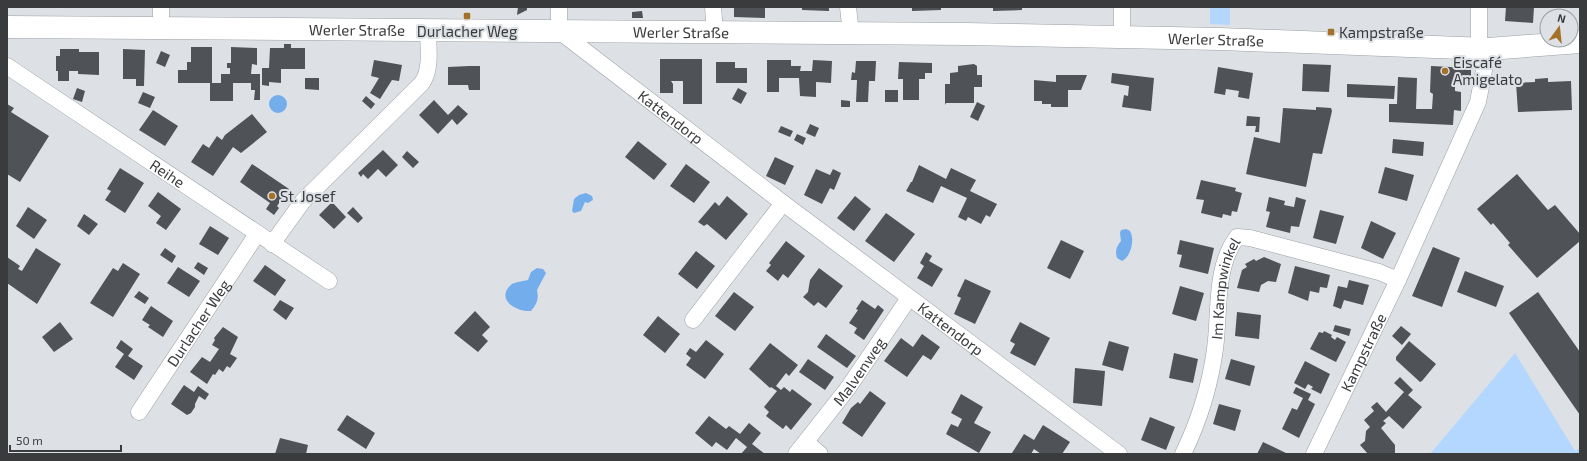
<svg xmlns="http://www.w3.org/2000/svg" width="1587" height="461" font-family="'Exo 2',sans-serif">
<rect width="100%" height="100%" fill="#dde1e5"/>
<path fill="#b3d7ff" d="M1210,7H1230V25L1210,24Z
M1515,353L1575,451L1580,448V454H1430Z"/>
<path fill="#74adec" d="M269 104a9 9 0 1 1 18 0a9 9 0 1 1-18 0Z
M586,193L592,196L593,200L588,203L585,202L581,211L574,213L572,211L574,199L579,195Z
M1126,229L1130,231C1135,239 1131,257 1122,261L1117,258C1115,251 1116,247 1121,241L1120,233L1121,230Z
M537,268L543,269L546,273L537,290C539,299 537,304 531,311C514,312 495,298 512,284C516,282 523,281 528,280L531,272Z"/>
<path fill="#4f5256" d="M518,7H527V10L517,15Z
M734,7H765V18L734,17Z
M802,7H829V11L802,10Z
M912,7H941V10L912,11Z
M993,7H1022V10L993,11Z
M1506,7H1534L1533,23L1505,21Z
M642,11L643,18H632V12Z
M284,44H291V48H305V69H281V83L269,82V86L262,85V68H269L270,48H284Z
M191,47H212V83H221V74H230V68H227V63H231V47L257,48V65L252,64L251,74H260V100H254L255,90H251V83H233V101H210V83H178V70H187V62H191Z
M60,49H79V52H99V75L78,74V71H69V81H58V71H56V56H60Z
M123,49L145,50L144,86H136V79H123Z
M161,51L170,55L165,67L156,63Z
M660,59H702V104H683V81H671L673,84V93H660Z
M374,60L402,65L399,81L392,80L380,99L370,93L379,78L371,76Z
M767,60H791V66H801L800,71H812L813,60L832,61L831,83L816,82V97L800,96L799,78H779V92H767Z
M856,61H876L875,81H869L868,102H856L857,80H851L852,72L855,73Z
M716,62H735V68H747V83H716Z
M899,62L932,63V73H925V79H919V100H903V79H898Z
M974,64L977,66V75H982V87H974V103H946L945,105V84H950V73L958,72V66Z
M1303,64L1331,65L1329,92L1302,91Z
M469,66H480V90H469L468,85H448V67Z
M1431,66L1471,68V80L1455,79V91L1461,92V111L1454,110L1453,125L1389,122V104H1397L1398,77L1417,78L1416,109H1432L1433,94L1430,92Z
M1218,67L1253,73L1249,99L1238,97L1239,91L1226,89L1225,95L1214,93Z
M1112,73L1154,78L1151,111L1122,107L1124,95L1128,96L1129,86L1111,83Z
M1056,75H1087L1081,90H1068V107H1051V104H1042V101H1034V80L1056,82Z
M305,78H319V90L305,89Z
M1548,78V82L1571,81L1572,110L1518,112L1516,83L1535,82V79Z
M1347,84L1395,86L1394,99L1347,97Z
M77,88L85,91L82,102L73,99Z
M738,88L747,93L741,104L732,99Z
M885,90H898V102H885Z
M143,92L155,97L150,108L138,103Z
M366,96L375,104L371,109L362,101Z
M434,100L448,115L458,105L468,114L457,125L452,119L438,134L419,115Z
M841,100L850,101V107H841Z
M977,102L985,106L978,121L970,117Z
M7,104L14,108L11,112L49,136L20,182L7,174Z
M1316,107L1331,108L1332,111L1322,154L1313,153L1306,187L1246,174L1254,137L1280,143L1283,108L1316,110Z
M153,110L178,126L165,146L139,130Z
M252,114L267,132L241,153L233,147L213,176L191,162L203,144L209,148L217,136L222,140L225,135Z
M1247,116L1260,117L1259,132H1255L1256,126H1246Z
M810,124L819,128L815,137L806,133Z
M781,126L793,131L790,137L778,132Z
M797,134L806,138L803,145L794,140Z
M1393,139L1424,142L1423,156L1392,153Z
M638,141L667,164L654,180L625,157Z
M383,150L398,165L386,177L378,169L368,179L363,174L361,177L358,173Z
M407,151L419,162L413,168L402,157Z
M775,157L794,166L785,185L766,176Z
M252,164L289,189L277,206L279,208L274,215L266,209L270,203L240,182Z
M686,164L710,182L694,203L670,186Z
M919,165L946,179L951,168L976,180L970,191L997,204L990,217L986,215L981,224L968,217L966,221L958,217L967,198L941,186L933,203L906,191L911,182H912Z
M1385,167L1414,175L1407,201L1378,193Z
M120,168L144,183L125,213L105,200L111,191L107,189Z
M816,169L830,175L833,169L841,173L834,190L830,188L822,204L804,195Z
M1517,174L1548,210L1555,205L1580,234V241L1537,278L1508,245L1510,243L1493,223L1491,225L1477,209Z
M1201,180L1236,188L1235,191L1242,193L1237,212L1232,211L1231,216L1223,214L1222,218L1201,213L1204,200L1196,199Z
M158,192L181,209L166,230L156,223L161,216L148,206Z
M727,196L748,214L726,240L707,224L704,226L698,222L715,202L719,206Z
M855,196L871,209L854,231L837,218Z
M1269,197L1285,201L1284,205L1294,207L1296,197L1306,200L1299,227L1291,226L1290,233L1266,227L1270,212L1266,211Z
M332,202L346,217L334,229L319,215Z
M28,207L47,220L34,239L16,226Z
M353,207L363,218L358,223L347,213Z
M1320,210L1344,216L1336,244L1313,238Z
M886,213L915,234L894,262L865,241Z
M84,214L98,224L89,235L77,226Z
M1371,221L1396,233L1383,259L1361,248Z
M210,226L229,238L218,255L199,244Z
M1061,240L1084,251L1070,279L1047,268Z
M1180,240L1214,248L1208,274L1179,267L1182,255L1177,254Z
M786,241L805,256L788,278L783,274L778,281L766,271L771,265L769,263Z
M1433,247L1460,258L1442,307L1412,296Z
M36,248L61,264L37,304L7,283V257L20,266L18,269L22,271Z
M165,248L176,256L172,263L160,255Z
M696,251L715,266L697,289L678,274Z
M926,252L932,256L929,261L943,269L932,287L917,278L924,266L920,263Z
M1264,257L1281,264L1276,282L1268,281L1261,285L1259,292L1237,288L1242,270L1247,267L1245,264L1254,259L1256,261Z
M198,262L208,268L204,275L194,268Z
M123,263L140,274L113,317L90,303L113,268L118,271Z
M265,265L286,280L275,296L253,281Z
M1295,266L1330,275L1327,288L1320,287L1319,293L1310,291L1308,301L1288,293Z
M178,267L200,281L189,297L167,283Z
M819,268L843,286L826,308L818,302L814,306L803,297L808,292L810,280Z
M1465,271L1504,286L1496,307L1457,292Z
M965,279L991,291L975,324L954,314L961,298L957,296Z
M1349,280L1369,285L1363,305L1344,300L1341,309L1333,306L1338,286L1347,288Z
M1180,286L1204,293L1196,321L1172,314Z
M139,291L149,298L145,304L134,297Z
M734,292L754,307L735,331L715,316Z
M1538,292L1580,352V415L1509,313Z
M280,300L294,308L286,320L273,310Z
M862,300L875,309L878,305L884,310L864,340L854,333L857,328L849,323L858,310L856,309Z
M151,306L173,321L163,337L148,327L150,325L142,320Z
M475,311L490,327L482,335L488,341L478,352L454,333Z
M1237,312L1261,315L1259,339L1235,336Z
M658,316L680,334L665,353L643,335Z
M60,322L73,339L54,352L42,337Z
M1020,322L1050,338L1035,366L1010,353L1015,344L1010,341Z
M1335,325L1351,329L1349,336L1333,331Z
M1401,326L1411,334L1402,345L1392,336Z
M223,327L238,337L230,354L237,358L230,368L227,366L223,372L219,369L215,375L213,374L207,384L190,372L202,357L210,362L219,349L212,345L215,340L214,338Z
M1324,331L1332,335L1331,337L1335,340L1337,337L1346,342L1336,362L1310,349L1319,332L1323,333Z
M826,334L856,356L847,368L817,347Z
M922,334L940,347L931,360L923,355L907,377L884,361L901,338L913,347Z
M121,340L133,349L128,356L143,366L134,380L115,367L124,354L116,348Z
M706,340L724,354L705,379L686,365L691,358L686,354L690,348L696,352Z
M1109,341L1129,347L1123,371L1102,365Z
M1409,341L1436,364L1422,381L1420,382L1396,360V357Z
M770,343L798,365L789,376L786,373L776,386L781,390L784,387L790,392L792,389L812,404L791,430L786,425L783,429L766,416L769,412L764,407L777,391L771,387L770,388L749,369Z
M1174,353L1198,359L1193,383L1169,378Z
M808,359L834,377L825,390L799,372Z
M1231,359L1255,366L1250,386L1225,379Z
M1305,361L1330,374L1321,394L1311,389L1313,387L1308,384L1305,389L1294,383Z
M1075,368L1105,371L1102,406L1073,403Z
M1400,377L1413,390L1408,395L1422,407L1403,429L1389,416L1383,421L1386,423L1381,428L1395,445V454H1368L1360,445L1365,441L1366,431L1370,427L1364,420L1374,411L1371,407L1377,402L1386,412L1404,392L1394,383Z
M184,385L194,392L198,386L209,394L205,400L199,396L195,404V407L191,413L187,415L171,404Z
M1296,387L1311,394L1308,400L1315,404L1299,438L1282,429L1292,408L1297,410L1303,398L1293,393Z
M870,391L886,403L862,437L842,423L851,408L858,402L860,404Z
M961,394L983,407L974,423L991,432L979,453L946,434L951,424L958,427L962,419L951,413Z
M1219,404L1241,410L1235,431L1213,424Z
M347,415L375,433L366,449L337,430Z
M709,416L726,429L729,426L740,434L749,423L761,433L752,444L765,454H741L747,447L736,438L727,450L716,442L712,447L695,433Z
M1150,417L1175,427L1166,450L1141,440Z
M1043,425L1070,442L1062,454H1041L1034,449L1031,454L1012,453L1024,434L1034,440Z
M280,438L308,445L306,454H275Z
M1263,442L1288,454H1257Z"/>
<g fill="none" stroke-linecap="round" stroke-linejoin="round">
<g stroke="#9b9fa3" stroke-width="17">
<g id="minor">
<path id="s1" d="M559,7V31L783,203L1119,454"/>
<path d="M713,7L715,32"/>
<path d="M848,7L851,34"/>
<path d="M1122,7V37"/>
<path d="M1479,7V48"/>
<path d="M161,28V7"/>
<path id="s2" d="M7,66L329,281"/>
<path d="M272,244L303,201L422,83C432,68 428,47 428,30"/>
<path d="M693,320L783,203"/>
<path id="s3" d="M139,412L257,234"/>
<path d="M806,442L820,454"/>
<path id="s4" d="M796,454L848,388L909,298"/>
<path id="s5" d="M1183,454C1199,421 1210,386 1215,349C1220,313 1214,268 1237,237L1250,238L1379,272L1398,280"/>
<path id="s6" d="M1314,454L1398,280L1478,102L1488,49"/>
</g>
</g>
<g stroke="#9b9fa3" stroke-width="23">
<g id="secondary">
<path id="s7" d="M7,27L967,34L1220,39L1488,49L1580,42"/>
</g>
</g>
<use href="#minor" stroke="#fff" stroke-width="16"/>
<use href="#secondary" stroke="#fff" stroke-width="22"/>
</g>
<g fill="#a57129" stroke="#dde1e5" stroke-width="1.5">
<rect x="463" y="12" width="8" height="8" rx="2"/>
<rect x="1327" y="28" width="8" height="8" rx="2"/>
<circle cx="1445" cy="71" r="4"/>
<circle cx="272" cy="196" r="4"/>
</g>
<g text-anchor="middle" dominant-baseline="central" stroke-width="4" stroke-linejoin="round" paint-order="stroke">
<g font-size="15" fill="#3a3b3d" stroke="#dde1e5">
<text stroke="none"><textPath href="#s7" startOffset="350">Werler Straße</textPath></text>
<text stroke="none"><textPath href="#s7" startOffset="674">Werler Straße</textPath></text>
<text stroke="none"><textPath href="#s7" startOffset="1209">Werler Straße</textPath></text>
<text stroke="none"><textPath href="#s1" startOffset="165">Kattendorp</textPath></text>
<text stroke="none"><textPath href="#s2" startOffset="193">Reihe</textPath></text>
<text stroke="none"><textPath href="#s5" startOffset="172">Im Kampwinkel</textPath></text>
<text stroke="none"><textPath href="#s3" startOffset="107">Durlacher Weg</textPath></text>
<text stroke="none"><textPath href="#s1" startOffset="516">Kattendorp</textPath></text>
<text stroke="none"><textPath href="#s6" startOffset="113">Kampstraße</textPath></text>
<text stroke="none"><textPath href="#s4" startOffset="104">Malvenweg</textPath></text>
</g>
<g font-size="15" fill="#3a3b3d" stroke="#dde1e5" text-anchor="start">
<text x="467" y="31" text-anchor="middle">Durlacher Weg</text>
<text x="1339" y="32">Kampstraße</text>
<text x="1453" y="62">Eiscafé<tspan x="1453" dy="17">Amigelato</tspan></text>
<text x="280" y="196">St. Josef</text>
</g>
</g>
<rect width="1587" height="461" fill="none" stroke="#3a3b3d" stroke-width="16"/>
<g transform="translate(1559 28) rotate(15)"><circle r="19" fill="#dde1e5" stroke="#9c9fa2"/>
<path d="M0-3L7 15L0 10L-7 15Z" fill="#a57129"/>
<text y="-6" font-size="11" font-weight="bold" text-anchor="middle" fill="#3a3b3d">N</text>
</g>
<path d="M10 445v6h111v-6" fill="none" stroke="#3a3b3d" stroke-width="2"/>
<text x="16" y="445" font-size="12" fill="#3a3b3d" stroke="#dde1e5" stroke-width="3" paint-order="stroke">50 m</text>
</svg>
